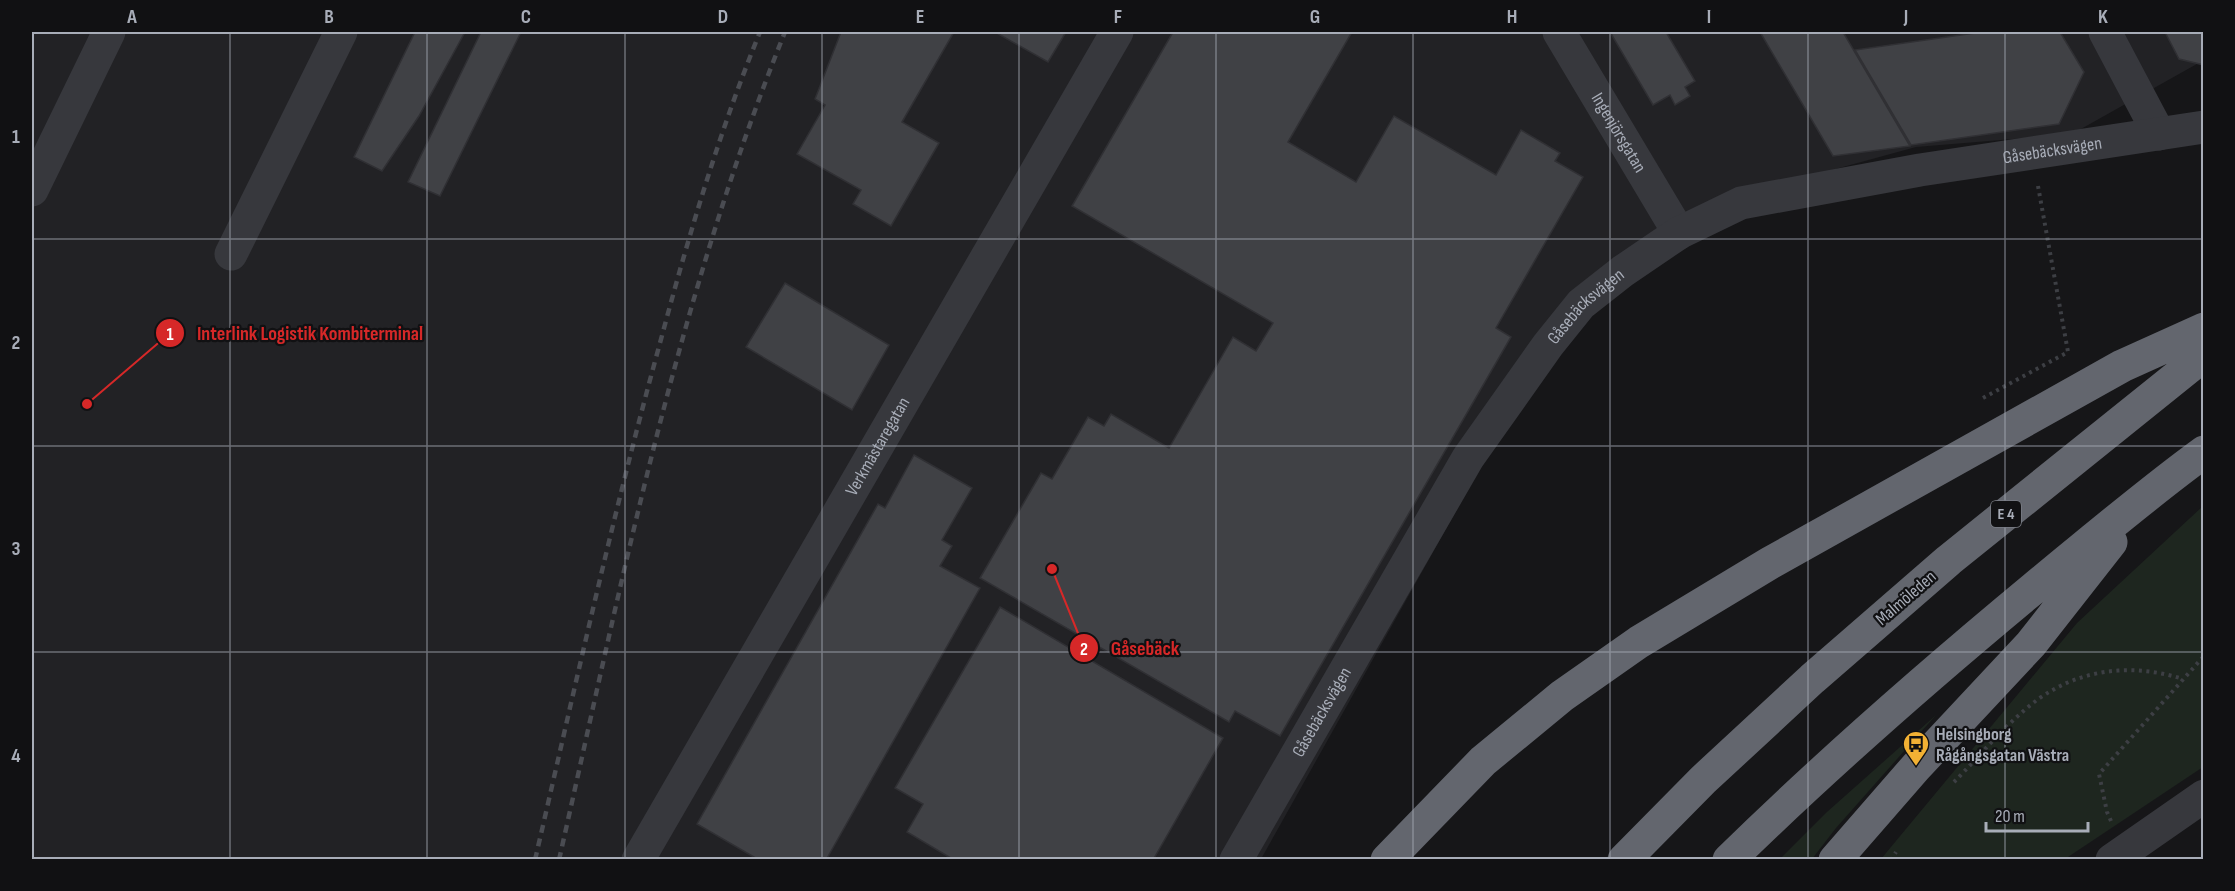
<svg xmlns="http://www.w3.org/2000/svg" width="2235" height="891" font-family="'Sofia Sans Condensed',sans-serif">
<rect width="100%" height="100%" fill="#161618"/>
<path fill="#222225" d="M32,32H2203L2204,60L2072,134L1916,147L1740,195L1552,340L1261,859L32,860Z"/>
<path fill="#1e261f" d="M2203,506V767L2065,859H1881L2077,623Z
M1936,715L1836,828L1812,859H1780L1827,812Z"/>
<path fill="#404145" stroke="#303034" stroke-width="1.5" d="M415,32H465L419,116L382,171L354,157Z
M481,32H521L440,196L408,182Z
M841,32H954L902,122L939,143L891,226L853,204L861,190L797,154L825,105L815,99Z
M995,32H1066L1048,62Z
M1173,32H1352L1288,142L1356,182L1394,116L1496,175L1521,130L1560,153L1555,161L1583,177L1496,328L1511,337L1280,736L1235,711L1229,722L980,578L1041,473L1052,479L1088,417L1104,426L1111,414L1169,448L1233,337L1256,351L1273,323L1072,206Z
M1610,32H1666L1695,81L1685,87L1690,96L1675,105L1670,95L1653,105Z
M1760,32H1843L1910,146L1833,156Z
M1982,32H2060L2084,72L2059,124L1911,145L1855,50Z
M2165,32H2204V65L2179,59Z
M785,283L889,345L852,410L746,347Z
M914,455L972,488L942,540L952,546L940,566L980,588L826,860H759L697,824L878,504L885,508Z
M1000,607L1223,738L1153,860H954L907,832L923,804L895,788Z"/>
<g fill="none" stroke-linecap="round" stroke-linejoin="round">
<path stroke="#3d3f44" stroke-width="4" stroke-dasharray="3 4.5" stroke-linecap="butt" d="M1983,398L2068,352L2038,186
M1954,782C1981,755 2018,709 2051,691C2092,667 2139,665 2183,679
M2111,821L2107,812L2099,774L2204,656
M1891,860L1896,852"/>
<g stroke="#37383d" stroke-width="33">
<path id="s1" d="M1559,32L1679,233"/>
<path d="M2105,32L2159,134"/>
<path d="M32,190L109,32"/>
<path d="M231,254L341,32"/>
<path id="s2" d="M638,860L1117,32"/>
<path id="s3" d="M1236,860L1468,458L1548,345L1581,304L1623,271L1679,233L1741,203L1920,170L2204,127"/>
<path d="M2112,860L2204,796"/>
</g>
<path stroke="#63666e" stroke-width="33" d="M1387,860L1483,761L1562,696L1639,642L1770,563L2122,366L2204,329
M1624,860L1703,780L1812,679L1949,560L2204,355
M1729,860C1827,764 1929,675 2034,588C2090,542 2145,495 2204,452
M1835,860L1916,767L2031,644L2111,542"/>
<path stroke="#4a4c52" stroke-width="4.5" stroke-dasharray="8 6" stroke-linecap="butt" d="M535,860C575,687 613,514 660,343C688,238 719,132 760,32
M559,860C622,581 678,297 785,32"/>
</g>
<path fill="none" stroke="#a8adb8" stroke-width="1.5" stroke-opacity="0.55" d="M230,32V860M427,32V860M625,32V860M822,32V860M1019,32V860M1216,32V860M1413,32V860M1610,32V860M1808,32V860M2005,32V860M32,239H2204M32,446H2204M32,652H2204"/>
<defs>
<g id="bus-pin" transform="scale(1.35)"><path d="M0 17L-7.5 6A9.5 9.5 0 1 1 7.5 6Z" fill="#f2b134" stroke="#111113"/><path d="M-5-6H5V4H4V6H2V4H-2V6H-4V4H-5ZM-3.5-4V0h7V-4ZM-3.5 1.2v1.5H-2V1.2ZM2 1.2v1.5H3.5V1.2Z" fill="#111"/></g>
</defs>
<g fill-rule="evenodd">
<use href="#bus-pin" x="1916" y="744"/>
</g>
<g text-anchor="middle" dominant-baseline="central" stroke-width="4.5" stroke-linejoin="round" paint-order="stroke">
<rect fill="#111113" stroke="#7b7e86" stroke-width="1.5" x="1991" y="501" width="30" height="26" rx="4.5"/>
<g font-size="16" font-weight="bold" fill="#a8adb8">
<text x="2006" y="514">E 4</text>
</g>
<g font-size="18" fill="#a8adb8" stroke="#111113">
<text stroke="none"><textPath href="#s1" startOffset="117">Ingenjörsgatan</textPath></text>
<text stroke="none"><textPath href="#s3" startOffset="1161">Gåsebäcksvägen</textPath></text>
<text stroke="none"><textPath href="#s3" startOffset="657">Gåsebäcksvägen</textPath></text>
<text stroke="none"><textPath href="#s2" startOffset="478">Verkmästaregatan</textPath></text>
<text transform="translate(1906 598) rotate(-41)">Malmöleden</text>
<text stroke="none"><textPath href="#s3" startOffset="171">Gåsebäcksvägen</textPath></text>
</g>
<g font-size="18" font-weight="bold" fill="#a8adb8" stroke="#111113" text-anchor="start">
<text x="1936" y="734">Helsingborg<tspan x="1936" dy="21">Rågångsgatan Västra</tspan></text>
</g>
</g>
<path fill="none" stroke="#d62828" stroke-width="2" d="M87 404L170 333M1052 569L1084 648"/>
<g fill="#d62828" stroke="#111113" stroke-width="2">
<circle cx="87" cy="404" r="6"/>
<circle cx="1052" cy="569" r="6"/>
<circle cx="170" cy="333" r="15"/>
<circle cx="1084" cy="648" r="15"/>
</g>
<g font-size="18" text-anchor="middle" font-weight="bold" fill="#fff">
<text x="170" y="340">1</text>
<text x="1084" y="655">2</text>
</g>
<g font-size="20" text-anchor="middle" font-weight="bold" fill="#d62828" stroke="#111113" stroke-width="4.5" stroke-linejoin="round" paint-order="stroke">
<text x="310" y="340">Interlink Logistik Kombiterminal</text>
<text x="1145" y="655">Gåsebäck</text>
</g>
<rect width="2235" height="891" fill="none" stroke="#111113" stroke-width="66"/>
<path d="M1986 822v9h102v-9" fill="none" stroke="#a8adb8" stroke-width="3"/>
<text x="1995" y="822" font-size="18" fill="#a8adb8" stroke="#111113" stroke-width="4.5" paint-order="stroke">20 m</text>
<rect x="33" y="33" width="2169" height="825" fill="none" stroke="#a8adb8" stroke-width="2"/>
<g font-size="20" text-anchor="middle" font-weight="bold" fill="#a8adb8">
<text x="132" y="23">A</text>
<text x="329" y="23">B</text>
<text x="526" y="23">C</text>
<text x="723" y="23">D</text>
<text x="920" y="23">E</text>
<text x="1118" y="23">F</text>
<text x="1315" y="23">G</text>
<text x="1512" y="23">H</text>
<text x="1709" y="23">I</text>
<text x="1906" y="23">J</text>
<text x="2103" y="23">K</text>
<text x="16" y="143">1</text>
<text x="16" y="349">2</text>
<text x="16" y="555">3</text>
<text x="16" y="762">4</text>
</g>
</svg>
